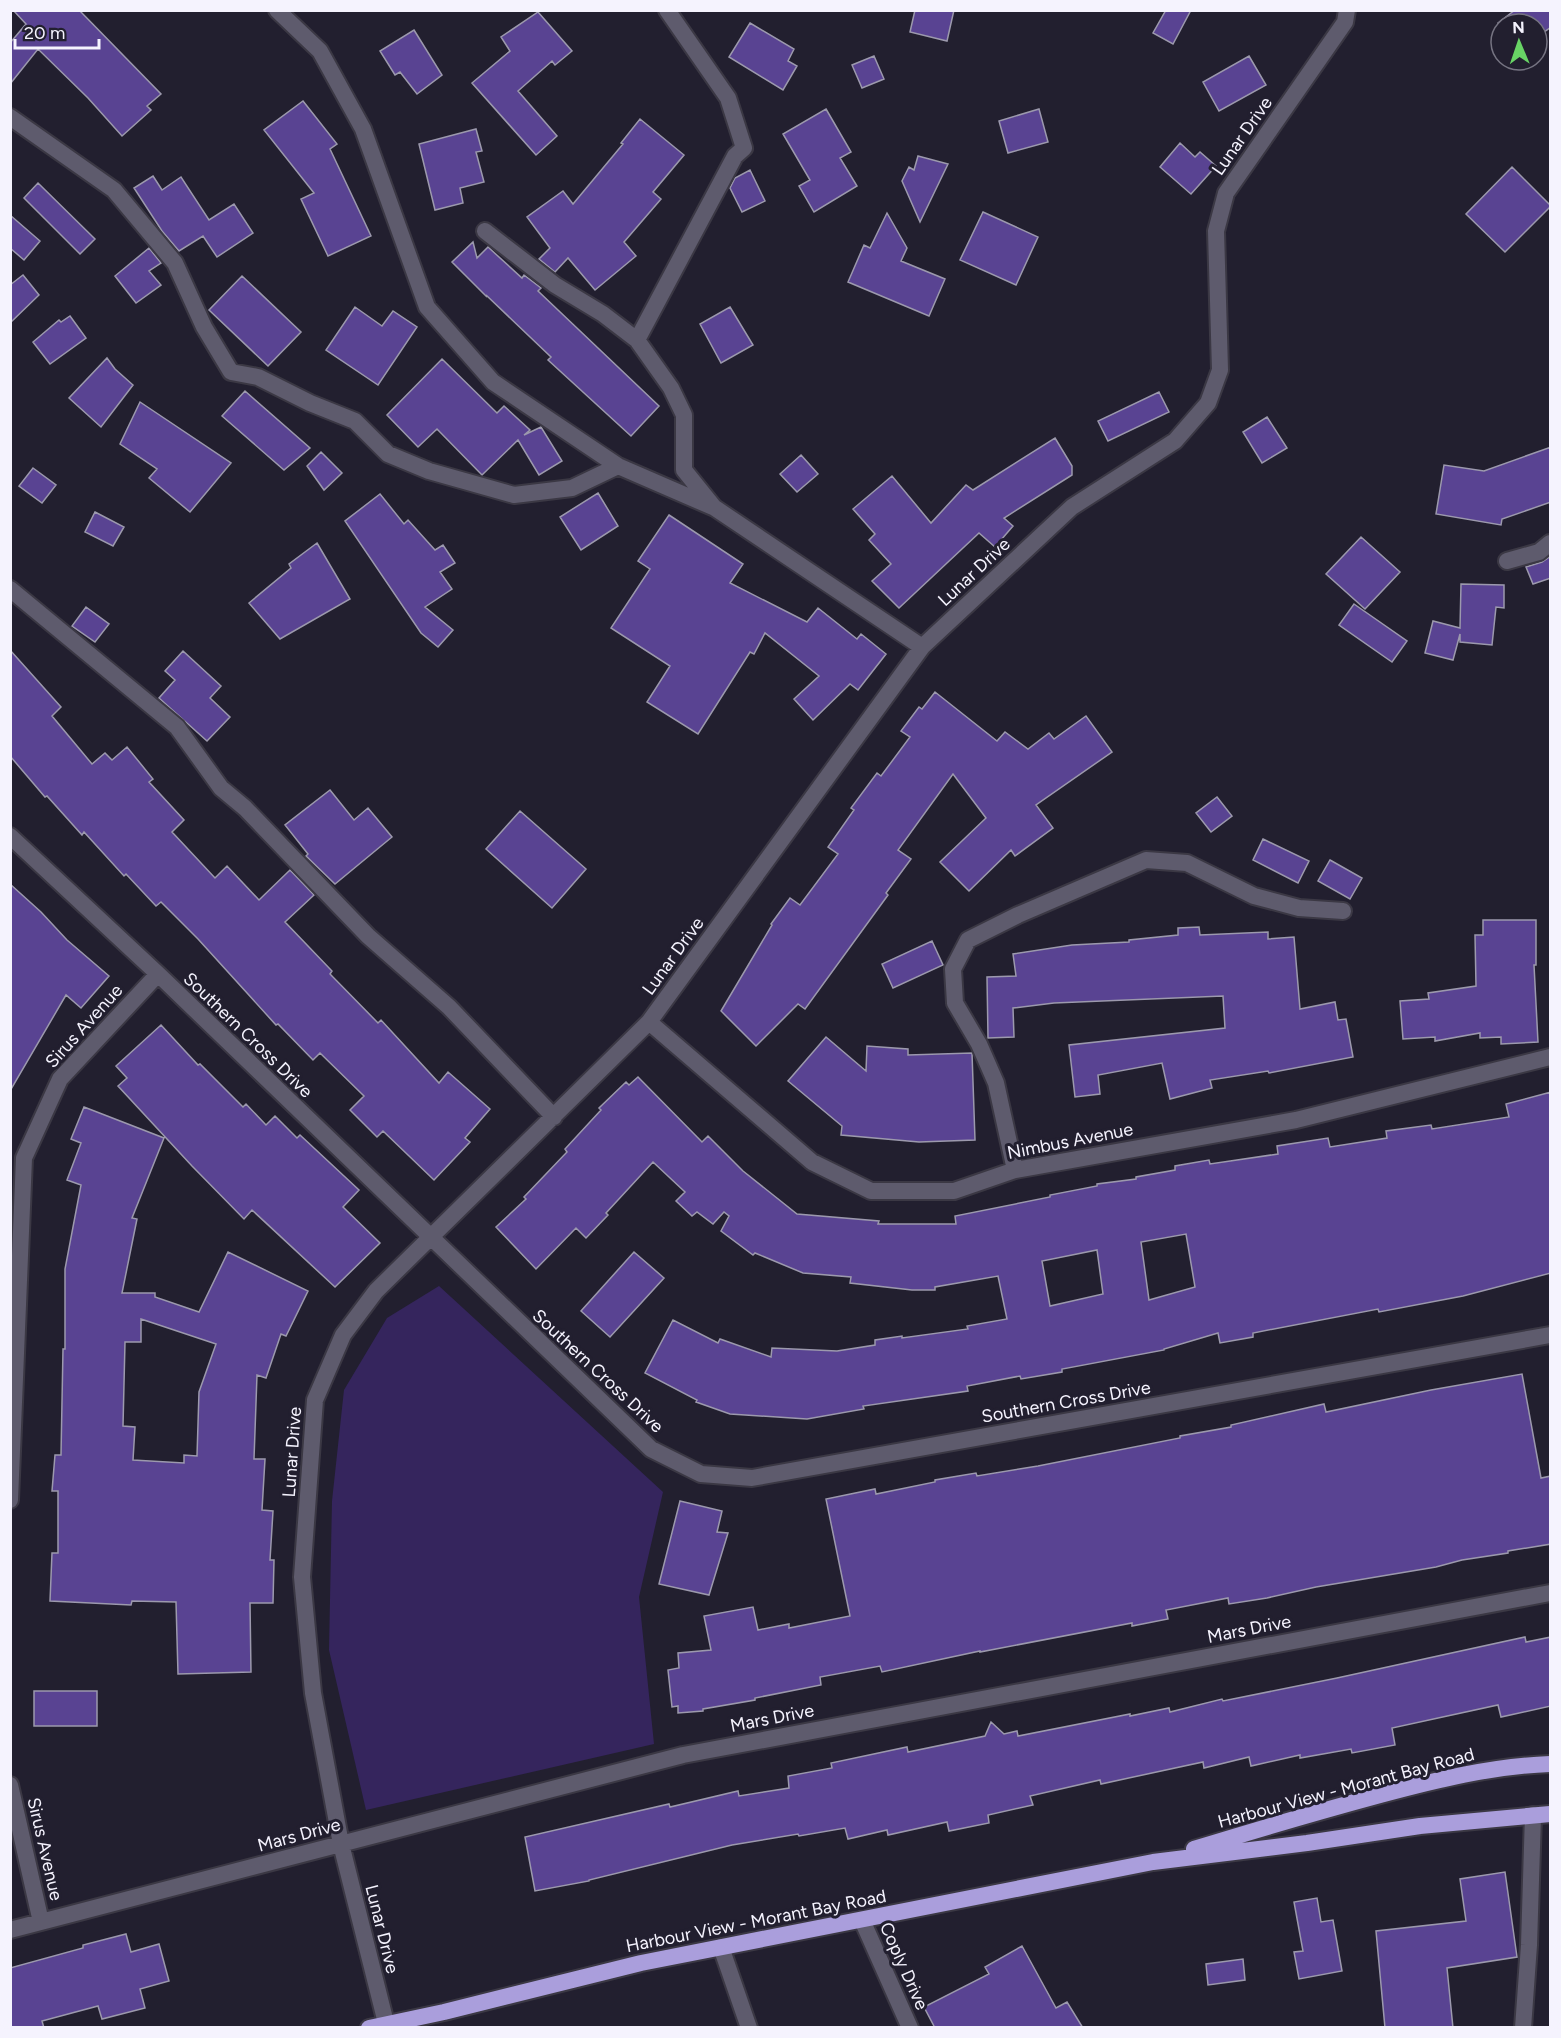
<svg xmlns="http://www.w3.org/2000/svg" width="1561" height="2038" font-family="Figtree,sans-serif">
<rect width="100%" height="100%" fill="#221f2f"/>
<path fill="#35255d" d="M439,1286L663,1492L639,1597L654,1744L366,1810L329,1650L332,1501L344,1390L387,1318Z"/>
<path fill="#594392" stroke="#9c99ad" stroke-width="1.5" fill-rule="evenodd" d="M13,10H79L161,94L147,106L151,110L122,136L88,98L38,49L10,84V43L26,24Z
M915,10H954L947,41L910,32Z
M1166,10H1191L1173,44L1153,33Z
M1515,10H1551V27L1537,37V24H1501V26L1498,23Z
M538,12L572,51L555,65L552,61L518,91L557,136L536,155L472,83L510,51L501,37Z
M750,23L794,49L788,61L797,66L783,90L729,57Z
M414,30L442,75L417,94L400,72L395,75L380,51Z
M874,56L884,79L862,88L852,65Z
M1249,56L1266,85L1219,111L1203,82Z
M303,101L337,144L330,149L371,236L328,256L301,199L314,193L264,130Z
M826,109L851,152L840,158L857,186L814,212L799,186L810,180L783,134Z
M1039,109L1048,142L1008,153L999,121Z
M640,119L684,155L653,192L661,199L624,242L636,256L595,290L568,258L555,272L539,259L550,248L527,217L563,191L573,204L623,144L621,143Z
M476,129L482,151L476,152L484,182L460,188L463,203L435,210L419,144Z
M1180,143L1195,157L1200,152L1216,166L1191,194L1160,167Z
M918,156L948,164L920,222L902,181L909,167L914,170Z
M1512,167L1551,206L1505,252L1466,214Z
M750,170L765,201L742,212L730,188L735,178Z
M153,176L162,190L181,177L209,220L234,204L253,233L217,257L203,236L179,251L162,231L134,188Z
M38,183L95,239L80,254L24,198Z
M983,212L1038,237L1016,285L960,260Z
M887,213L907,248L901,261L945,279L929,316L848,282L864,245L870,248Z
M10,215L40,241L24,260L10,248Z
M473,242L477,258L488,247L522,278L524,275L541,288L538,291L659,406L631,436L548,360L551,357L486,295L487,297L452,262Z
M149,248L161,263L149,271L161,285L136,303L115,276Z
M23,275L39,295L10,323V285Z
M242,276L301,332L268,366L209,310Z
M355,307L382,326L393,311L417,327L378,385L326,350Z
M730,307L753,345L721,363L700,324Z
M70,316L86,338L50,364L33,342L59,320L61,322Z
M107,358L115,369L133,385L101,427L69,398Z
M442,359L497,413L504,406L530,430L524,435L541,427L562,461L539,475L518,440L482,475L437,429L418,447L387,415Z
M245,391L310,448L284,470L222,416Z
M1159,392L1169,412L1108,441L1098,421Z
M140,402L231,463L190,512L149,478L157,469L120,444Z
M1267,417L1287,448L1262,463L1243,432Z
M1055,438L1072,466V475L1004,518L1013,526L995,547L979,533L899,608L872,581L891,564L869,540L875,534L853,509L892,476L931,523L966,485L973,490Z
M1551,447V502L1502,519L1501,525L1436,514L1444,465L1484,471Z
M321,452L342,473L324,490L307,466Z
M801,455L818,474L797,492L780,474Z
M33,468L56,485L42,503L19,486Z
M598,493L618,526L581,550L560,517Z
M380,494L404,524L408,520L435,550L443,545L455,563L440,572L452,589L425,607L453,630L438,647L421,633L345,521Z
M95,512L124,527L113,546L85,532Z
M669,515L743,564L730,583L807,622L818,608L857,639L861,634L886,654L858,690L850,684L813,720L794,699L819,676L765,633L754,654L750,652L698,734L647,702L670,666L611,628L650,569L638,561Z
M1361,537L1400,572L1365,609L1326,574Z
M317,543L350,599L280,639L249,603L291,568L289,564Z
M1551,556V578L1533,584L1526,567L1542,562Z
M1461,584L1504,585V608L1496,607L1492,645L1460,642V634L1453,660L1425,653L1433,621L1460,628Z
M1354,604L1407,641L1392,662L1339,625Z
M86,607L109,624L95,642L72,626Z
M10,650L61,707L52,716L92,764L105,753L112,760L127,747L153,779L149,782L184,820L172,832L215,878L227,866L259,900L290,870L314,895L285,922L332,971L330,974L378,1023L381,1020L439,1083L448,1072L490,1109L465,1138L470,1142L434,1180L383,1131L377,1137L350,1110L364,1096L320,1053L313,1060L278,1024L276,1025L198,939L161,902L156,906L126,874L124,876L84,832L82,835L47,796L45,797L10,756Z
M183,651L221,686L210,698L230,717L207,741L159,698L175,680L165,671Z
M935,692L997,741L1005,732L1028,749L1049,733L1054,739L1086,716L1112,752L1036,805L1053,828L1015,856L1011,850L969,891L940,862L986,818L953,774L898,850L911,859L886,893L888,895L805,1009L798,1004L756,1046L721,1011L772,925L771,924L790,898L800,905L838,854L828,847L854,810L851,808L877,773L881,776L910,737L901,731L919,707L922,709Z
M330,790L354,820L368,808L392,837L335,884L306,856L308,854L285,825Z
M1217,797L1232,816L1211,832L1196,813Z
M520,811L586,869L552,908L486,849Z
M1263,839L1309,861L1298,883L1253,860Z
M1330,860L1362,878L1350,899L1318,881Z
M10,884L41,912L67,940L109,976L81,1008L66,995L10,1091Z
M1483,920H1536V965H1534L1538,1042L1501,1044V1037L1480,1038V1033L1435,1041V1037L1403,1039L1400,1001L1429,999L1428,993L1476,986L1475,935H1483Z
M1199,927L1200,935L1268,932V939L1294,937L1300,1009L1335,1002L1338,1020L1346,1019L1353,1057L1269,1073L1268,1071L1210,1080L1212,1088L1170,1099L1162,1063L1098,1075L1100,1094L1075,1097L1069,1045L1225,1028L1223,996L1054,1003L1013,1008L1014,1037L988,1038L987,977L1016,976L1013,954L1072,945L1129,942V940L1178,935V928Z
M932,941L943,965L893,988L882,964Z
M161,1025L198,1065L200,1064L243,1107L246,1104L266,1125L275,1116L297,1138L300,1135L359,1190L343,1207L380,1243L335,1287L252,1210L244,1219L192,1166L118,1086L127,1078L116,1066Z
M826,1037L866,1071L867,1046L908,1049V1055L972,1053L975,1140L919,1142L841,1135L842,1126L788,1081Z
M638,1077L702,1142L708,1136L743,1171L797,1214L879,1221L878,1224H956L955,1216L1050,1197V1195L1097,1186V1184L1136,1179V1177L1175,1170V1166L1209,1160L1210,1164L1278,1154L1277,1146L1328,1138L1330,1147L1387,1138L1386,1131L1431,1125L1432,1129L1509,1117L1506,1104L1551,1092V1273L1463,1296L1379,1312L1378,1309L1253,1333V1337L1220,1343L1218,1333L1164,1349V1350L1062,1369V1372L1021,1379L1020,1376L967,1386L968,1391L863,1406L864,1409L807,1419L730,1414L696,1402L697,1400L645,1373L673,1320L718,1343L720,1339L771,1357L772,1348L837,1351L875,1345V1340L902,1336V1338L968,1329L967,1326L1007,1319L998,1276L935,1287V1290H912L850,1283L851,1277L803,1273L755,1253L753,1255L721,1231L729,1216L724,1212L713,1224L697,1212L692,1216L676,1201L685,1192L653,1162L606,1213L608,1215L586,1238L576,1228L536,1269L496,1227L526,1199L524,1197L567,1152L565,1149L601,1110L599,1108L626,1082L629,1085ZM1186,1234L1195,1287L1149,1300L1141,1242ZM1097,1250L1103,1294L1050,1306L1042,1261Z
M84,1107L164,1138L132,1218L137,1219L122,1293H155V1297L199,1312L228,1252L308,1291L286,1336L281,1334L266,1378L257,1375L254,1459H265L262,1510L273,1511L270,1560H274L273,1603H250L251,1672L178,1674L176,1602L132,1601L131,1605L50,1601L52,1553H58V1491H52L55,1455H61L63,1349H65V1269L81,1185L67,1180L81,1143L71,1139ZM141,1319L216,1344L199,1392L197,1456L184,1455V1463L133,1460L135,1427L123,1426L125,1342H141Z
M634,1252L664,1278L610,1337L581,1311Z
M1522,1374L1541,1478L1551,1476V1544L1508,1551V1553L1462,1560L1436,1567L1316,1587L1267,1598L1229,1604L1228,1598L1166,1610L1168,1619L1132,1626V1623L980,1652V1651L882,1672L880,1666L820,1677L821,1685L755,1698V1700L703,1709V1711L678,1713V1706L672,1707L668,1670L679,1668L678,1653L711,1650L704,1616L753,1607L758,1630L789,1624V1628L850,1616L826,1499L875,1489L876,1494L935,1482V1480L976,1473L977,1476L1038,1466L1180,1438V1436L1231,1427V1425L1324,1404L1326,1412L1431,1390Z
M680,1501L722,1511L717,1532L728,1533L709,1595L659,1584Z
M1525,1637L1526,1642L1551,1637V1706L1501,1717L1498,1705L1392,1728L1395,1745L1352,1753L1351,1749L1300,1758V1755L1251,1766L1249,1757L1204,1768L1203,1762L1101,1784L1100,1780L1030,1796L1033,1805L988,1815L989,1823L949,1831L947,1822L888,1835L887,1830L848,1839L845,1828L799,1836L798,1834L732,1845L589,1880V1881L535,1891L525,1837L669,1804L670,1807L738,1791L739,1796L789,1788L788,1776L832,1768L831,1763L907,1747L908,1752L985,1736L991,1722L1004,1734L1017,1731L1018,1736L1130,1714V1716L1169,1708L1170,1712L1222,1699L1223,1701L1337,1678Z
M34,1691H97V1726H34Z
M1505,1872L1517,1957L1447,1968L1453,2028H1385L1376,1931L1466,1921L1460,1879Z
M1317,1898L1321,1922L1333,1920L1342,1971L1299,1979L1294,1952L1303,1951L1294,1902Z
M126,1934L131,1952L159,1944L169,1981L140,1989L145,2008L102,2019L98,2006L42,2021L44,2028H10V1968L83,1948V1945Z
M1022,1946L1056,2008L1067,2002L1083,2028H935L924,2007L989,1974L985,1967Z
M1243,1959L1245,1980L1208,1985L1206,1964Z"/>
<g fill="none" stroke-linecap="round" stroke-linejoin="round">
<g stroke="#3b3844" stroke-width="20">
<path id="service" d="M721,1947L749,2028
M1523,2028L1529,1945L1533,1815"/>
</g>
<g stroke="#3b3844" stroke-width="20">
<path id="minor" d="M277,10L320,51L363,129L427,307L493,382L618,466L715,508L922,647
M10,117L114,190L175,263L204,327L231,372L258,377L310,403L355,421L388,454L429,471L514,495L572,488L618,466
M485,231L555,285L603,314L637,340L671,388L684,415V470L713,506
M637,340L735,156L744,148L728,98L667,10
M1507,561L1539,552L1550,543
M10,589L177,727L221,788L245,808L368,936L449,1007L554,1117
M10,836L158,974L651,1449L701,1474L752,1478L1550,1335
M649,1022L812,1162L871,1191H954L1015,1170L1296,1120L1550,1057
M1015,1170L996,1083L979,1044L955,1003L953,969L968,940L1018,915L1146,860L1187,863L1254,896L1299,908L1343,911
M10,1500L24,1158L60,1079L158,974
M10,1785L41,1922
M862,1920L910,2028
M10,1930L683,1755L1550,1593
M386,2023L341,1844L313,1693L302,1577L315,1400L343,1335L376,1291L649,1022L922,647L1072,507L1175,441L1208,403L1220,370L1216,231L1226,193L1345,22L1347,10"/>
</g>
<g stroke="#3b3844" stroke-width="20">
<path id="trunk" d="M1194,1849C1256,1830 1317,1812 1380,1795C1436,1780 1492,1766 1550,1764
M369,2028L444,2012L641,1963L1153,1862L1307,1843L1420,1826L1550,1814"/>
</g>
<use href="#service" stroke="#5e5b6d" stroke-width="16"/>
<use href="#minor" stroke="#5e5b6d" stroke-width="16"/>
<use href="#trunk" stroke="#aa9edc" stroke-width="16"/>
</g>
<g text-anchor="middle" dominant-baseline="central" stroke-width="6" stroke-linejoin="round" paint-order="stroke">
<g font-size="18" fill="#f5f3fe" stroke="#221f2f">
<text transform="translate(1242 136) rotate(-55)">Lunar Drive</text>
<text transform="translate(974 572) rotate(-43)">Lunar Drive</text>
<text transform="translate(673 956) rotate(-54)">Lunar Drive</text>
<text transform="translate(84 1026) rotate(-48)">Sirus Avenue</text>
<text transform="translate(248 1035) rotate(44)">Southern Cross Drive</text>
<text transform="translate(1070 1141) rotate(-11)">Nimbus Avenue</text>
<text transform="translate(598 1371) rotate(43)">Southern Cross Drive</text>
<text transform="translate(1066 1402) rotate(-10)">Southern Cross Drive</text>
<text transform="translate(292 1452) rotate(-86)">Lunar Drive</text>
<text transform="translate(1249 1629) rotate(-11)">Mars Drive</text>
<text transform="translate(772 1718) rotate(-11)">Mars Drive</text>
<text transform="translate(1346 1788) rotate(-15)">Harbour View - Morant Bay Road</text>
<text transform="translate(299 1835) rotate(-15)">Mars Drive</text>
<text transform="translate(45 1849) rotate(77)">Sirus Avenue</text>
<text transform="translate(756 1921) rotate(-11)">Harbour View - Morant Bay Road</text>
<text transform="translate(382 1929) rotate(76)">Lunar Drive</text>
<text transform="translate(904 1966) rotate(66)">Coply Drive</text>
</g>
</g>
<rect width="1561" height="2038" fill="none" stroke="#f5f3fe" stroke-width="24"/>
<g transform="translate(1519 42) rotate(358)"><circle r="28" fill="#221f2f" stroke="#767482" stroke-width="1.5"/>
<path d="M0-4.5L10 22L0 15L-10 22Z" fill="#68d465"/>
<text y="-9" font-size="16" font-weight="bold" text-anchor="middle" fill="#f5f3fe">N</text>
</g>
<path d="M15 39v9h84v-9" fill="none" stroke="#f5f3fe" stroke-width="3"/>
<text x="24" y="39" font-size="18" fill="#f5f3fe" stroke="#221f2f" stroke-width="4.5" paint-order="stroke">20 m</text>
</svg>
